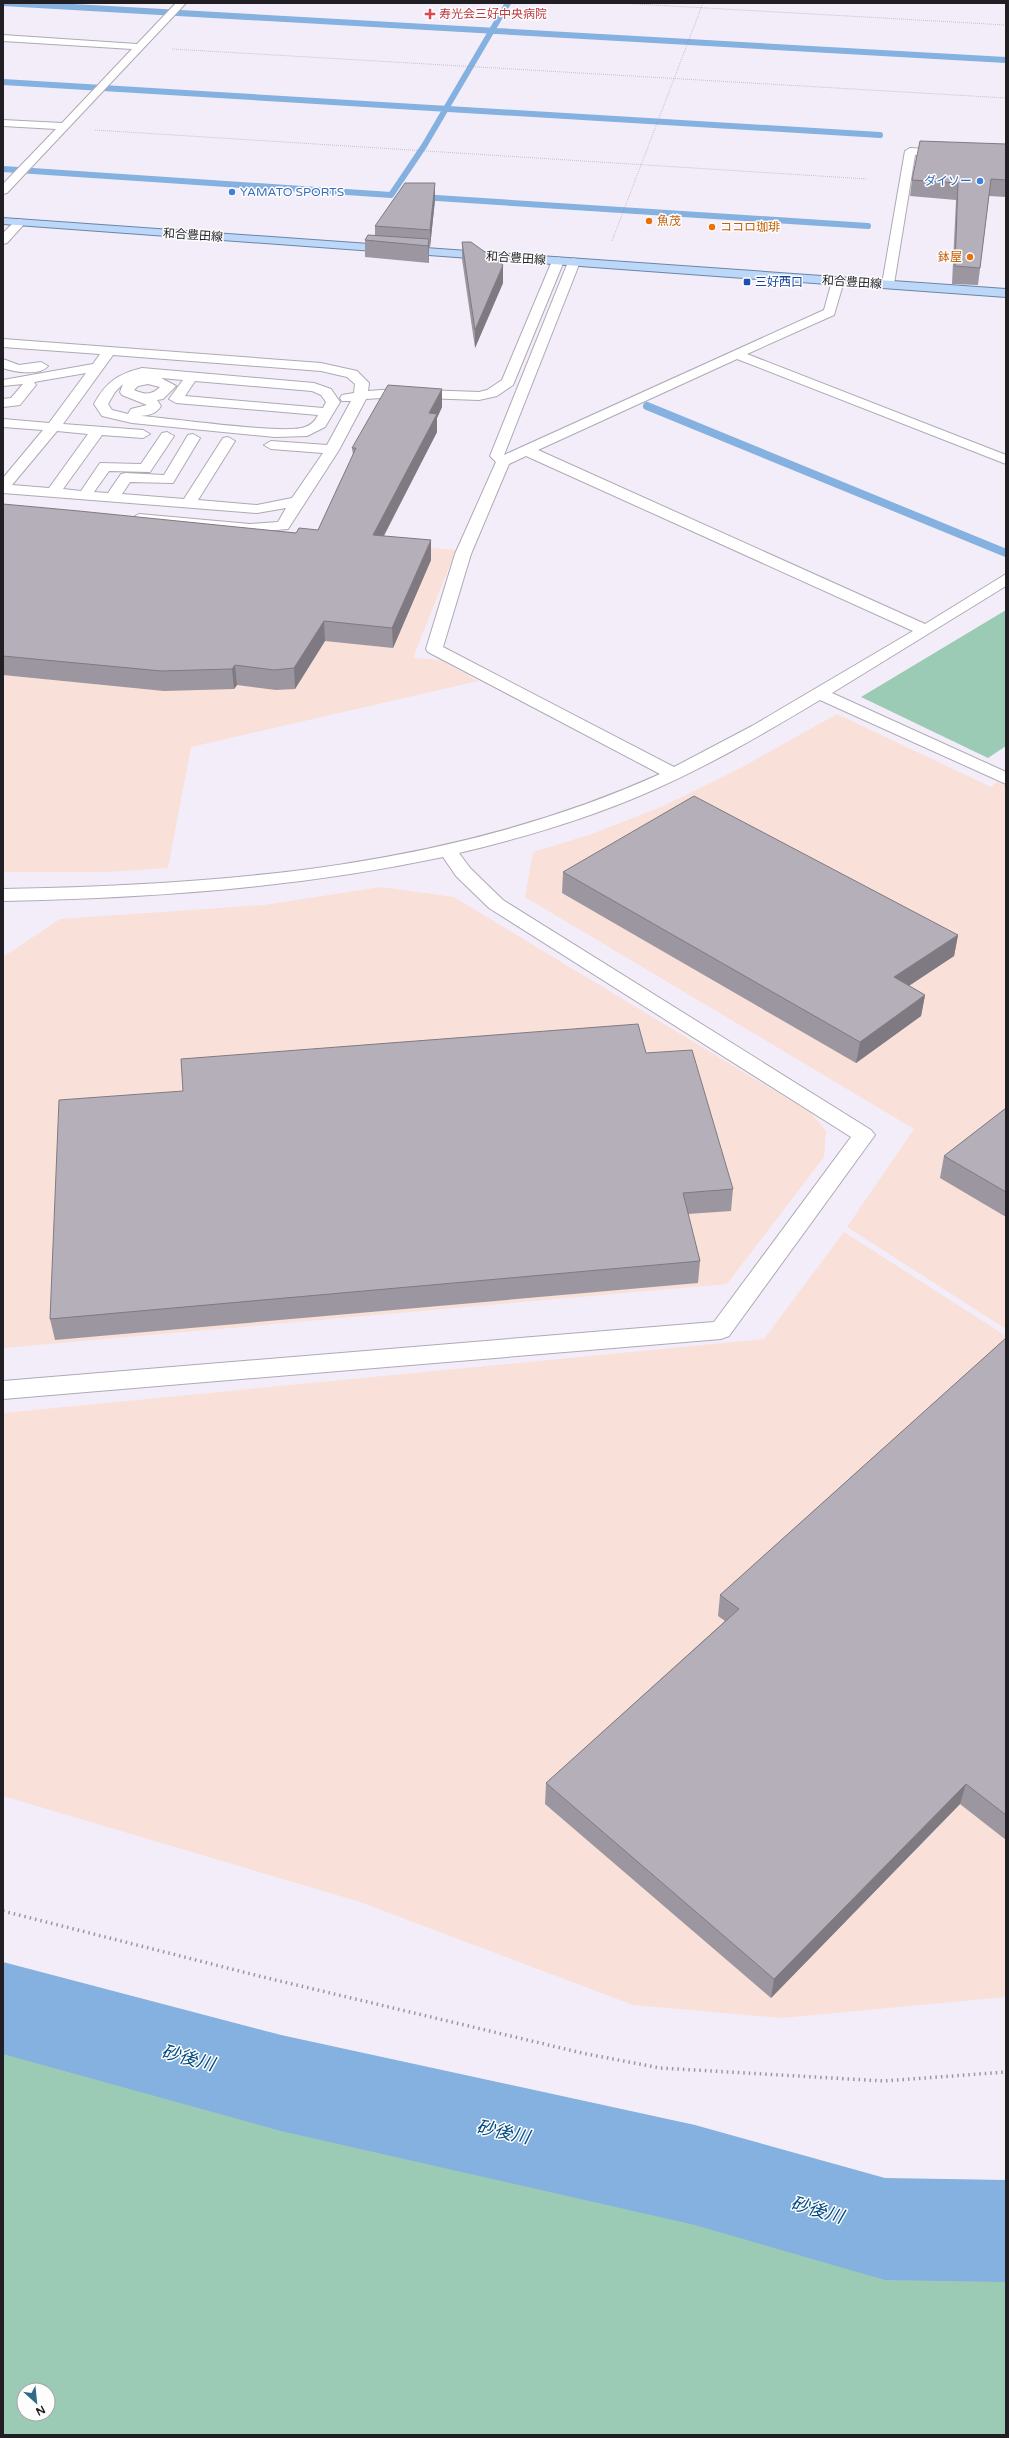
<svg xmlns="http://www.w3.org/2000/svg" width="1009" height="2438" font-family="'Varela Round','Noto Sans JP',sans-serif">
<rect width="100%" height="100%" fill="#f3edf9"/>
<path fill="#f9e0d8" d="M3,510L456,550L413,658L441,660L478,681L191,747L168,868L106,872H3Z
M837,714L991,787L997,782L1006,786V1329L847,1227L914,1129L525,897L533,852L589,835L661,807L737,770Z
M381,887L454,897L811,1113L826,1131L824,1157L727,1284L3,1348V957L60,919L264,905Z
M844,1232L1006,1336V1997L781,2018L633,2005L360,1902L3,1796V1413L764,1339Z"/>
<path fill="#9ccbb5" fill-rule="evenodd" d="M1006,610V746L988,758L861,697Z
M3,2032L346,2119L990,2276H1006V2435H3ZM24,2390H48V2414H24Z"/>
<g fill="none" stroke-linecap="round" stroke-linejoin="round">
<path stroke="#84b1df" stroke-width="6" d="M3,3L1006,60
M3,82L880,135
M3,169L391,195L424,146L508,3
M421,197L868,226"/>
<path stroke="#84b1df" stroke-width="8" d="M647,406L1006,553"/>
<path fill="#84b1df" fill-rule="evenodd" d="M3,1962L281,2035L695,2125L885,2178L1006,2180V2282L885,2280L695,2225L281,2131L3,2054Z"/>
<g stroke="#afa9b4" stroke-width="2">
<path id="minor" d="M176,3H186L7,193L3,194V184L56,129L3,126V120L62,123L132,49L3,41V35L137,44Z
M910,148L1006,154V160L915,155L894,284L888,288L882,284L905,151Z
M20,219L26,222L7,243L3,244V233L16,220Z
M558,257L564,261L513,385L497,396L479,400L396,397L366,399L339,450L288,529L250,532L139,522L132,518L139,514L250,524L278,522L286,508L257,513L3,493V478L43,430L3,427V419L49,423L86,373L34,382L36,385L20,405L3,407V399L11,398L23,384L3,386V380L93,364L100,354L3,347V339L321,363L357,371L369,383L368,391L396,389L479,392L487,390L502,380L552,261ZM113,355L321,371L347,377L355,384L354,393L342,395L340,398L342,401H351L327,445L271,441L264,445L271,449L323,453L292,498L257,505L198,500L235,441L228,437L223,438L184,499L122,494L130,482L173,483L200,438L193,434L188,435L164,475L126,473L121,474L108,493L94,492L109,471L150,472L174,436L167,432L162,433L141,464L100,463L81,491L63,489L102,435L143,438L150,434L143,430L63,424ZM57,431L88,434L49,488L12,485Z
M574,258L580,262L504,455L824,310L832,281L838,277L844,281L834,315L747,354L1006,455V464L737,359L538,450L925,624L1006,574V586L832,693L1006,772V784L820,700C763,734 705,768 644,794C584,820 521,838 459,853L470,868L503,900L871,1130L875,1135L729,1336L721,1339L3,1399V1381L714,1322L851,1137L489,908L456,876L443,857C297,888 151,898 3,901V889C227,885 454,867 660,774L428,652L426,649L455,554L496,462L490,456L568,262ZM526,456L913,631L752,726L674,767L443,647L471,554L509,464Z
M3,359L19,365L41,362L48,366C41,376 13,372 3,368Z
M142,368L314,383L331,389L340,402L325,427L307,436L275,437L132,423L102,416L94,404C106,382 118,374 142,368ZM161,378L183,380L169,399L176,403L318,415C315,421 311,425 305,427C286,435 169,418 141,416C149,415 156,414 161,406L157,400L163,399L176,386ZM195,381L312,391L321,395L326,402L323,408L185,396ZM123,384L120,392L122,395L147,405L131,409L128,414L112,410L108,404L115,392ZM148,384L160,387C152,395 145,395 134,390L138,386Z"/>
</g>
<g stroke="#6886aa" stroke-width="2">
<path id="major" d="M3,218L1006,289V297L3,224Z"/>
</g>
<path stroke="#9b979f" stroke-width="1" stroke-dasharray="0.5 1.5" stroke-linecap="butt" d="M618,3L1006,25
M172,49L1006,98
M95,130L867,179
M612,241L703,3"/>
<path stroke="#9b979f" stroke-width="3.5" stroke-dasharray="1.5 4" stroke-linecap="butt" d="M3,1911L263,1977L582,2053L660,2068L884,2081L1006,2072"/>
<use href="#minor" fill="#fff" fill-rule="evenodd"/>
<use href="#major" fill="#bcd7f8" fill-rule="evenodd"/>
</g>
<path fill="#9c96a0" d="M1006,144V197L989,196L978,285L952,284L956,200L910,196L912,180Z
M435,200L430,247H429V263L365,257V240L375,236V226Z
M462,242L503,283L475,348L462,259Z
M442,407L437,418V432L384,536L431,540V560L393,648L325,641L295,689L276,690L237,685L234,689L164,691L3,675V504L296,533L318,530L353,455L352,448Z
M563,872L958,935L954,956L909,986L925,995L921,1016L856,1063L562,893Z
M646,1053L733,1189L731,1211L688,1214L700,1261L698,1283L55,1340L50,1319Z
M1006,1108V1217L940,1178L944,1156Z
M1006,1338V1840L960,1804L771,1998L545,1804L546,1783L725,1621L718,1616L720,1595Z"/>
<path fill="#7f7a82" d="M435,183V200L430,247V230Z
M429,239V263L428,246Z
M503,265V283L475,348V330Z
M442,389V407L437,418V432L374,554L373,535L429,413Z
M431,540V560L393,648L392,628Z
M324,621L325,641L295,689L294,668Z
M235,665L237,685L234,689L232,669Z
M958,935L954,956L890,998L894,977Z
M925,995L921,1016L856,1063L860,1042Z
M966,1784L960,1804L771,1998L774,1979Z"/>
<path fill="#b5afba" stroke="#7f7a82" d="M920,141L1006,144V180L991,179L980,268L955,266L958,183L912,180Z
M405,183H435L430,230L375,226Z
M368,235L429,239L428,246L365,240Z
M462,242H471L503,265L475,330Z
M388,385L442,389L429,413L437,414L373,535L431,540L392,628L324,621L294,668L274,670L235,665L232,669L161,671L3,656V504L79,511L296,533L299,528L318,530L356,448H352Z
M694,796L958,935L894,977L925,995L860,1042L563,872Z
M638,1024L646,1053L692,1050L733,1189L683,1193L700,1261L50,1319L59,1100L183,1091L181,1059Z
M1006,1108V1192L944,1156Z
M1006,1338V1815L966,1784L774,1979L546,1783L739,1609L720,1595Z"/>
<path fill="#e0444e" stroke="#fdfdfd" stroke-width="1.5" d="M428 8h4v4h4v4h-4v4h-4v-4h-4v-4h4z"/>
<g fill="#3f7fe0" stroke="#fdfdfd" stroke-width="1.5">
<circle cx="980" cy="181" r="4"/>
<circle cx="232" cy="192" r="4"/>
</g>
<g fill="#e8710a" stroke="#fdfdfd" stroke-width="1.5">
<circle cx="649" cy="221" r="4"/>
<circle cx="712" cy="227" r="4"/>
<circle cx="970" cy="257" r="4"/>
</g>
<rect fill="#1a4fb4" stroke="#fdfdfd" stroke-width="1.5" x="743" y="278" width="8" height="8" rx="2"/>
<g text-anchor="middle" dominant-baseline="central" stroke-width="3" stroke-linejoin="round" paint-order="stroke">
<g font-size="12" fill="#be3a42" stroke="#fdfdfd" text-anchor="start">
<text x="439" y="14">寿光会三好中央病院</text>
</g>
<g font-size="12" fill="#366cbe" stroke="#fdfdfd" text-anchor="end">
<text x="972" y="181">ダイソー</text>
<text x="240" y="192" text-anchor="start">YAMATO SPORTS</text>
</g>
<g font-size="12" fill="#c56008" stroke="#fdfdfd" text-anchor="start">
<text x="657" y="221">魚茂</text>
<text x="720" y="227">ココロ珈琲</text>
<text x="962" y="257" text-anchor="end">鉢屋</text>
</g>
<g font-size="12" fill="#211f23" stroke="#fdfdfd">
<text transform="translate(193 235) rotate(4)">和合豊田線</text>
<text transform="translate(516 258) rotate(4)">和合豊田線</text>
<text transform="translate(852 282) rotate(4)">和合豊田線</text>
</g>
<g font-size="12" fill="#164399" stroke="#fdfdfd" text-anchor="start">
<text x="755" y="282">三好西口</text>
</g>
<g font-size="18" font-style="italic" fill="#024b82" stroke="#fdfdfd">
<text transform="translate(188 2058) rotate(15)">砂後川</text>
<text transform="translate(503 2132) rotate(12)">砂後川</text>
<text transform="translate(817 2210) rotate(16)">砂後川</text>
</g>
</g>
<rect width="1009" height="2438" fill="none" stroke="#211f23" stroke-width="8"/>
<g transform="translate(36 2402) rotate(153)"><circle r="19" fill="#fdfdfd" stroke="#a5a4a6"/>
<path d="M0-3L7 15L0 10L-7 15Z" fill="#316c84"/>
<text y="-6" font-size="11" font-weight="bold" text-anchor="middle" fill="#211f23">N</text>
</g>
</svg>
